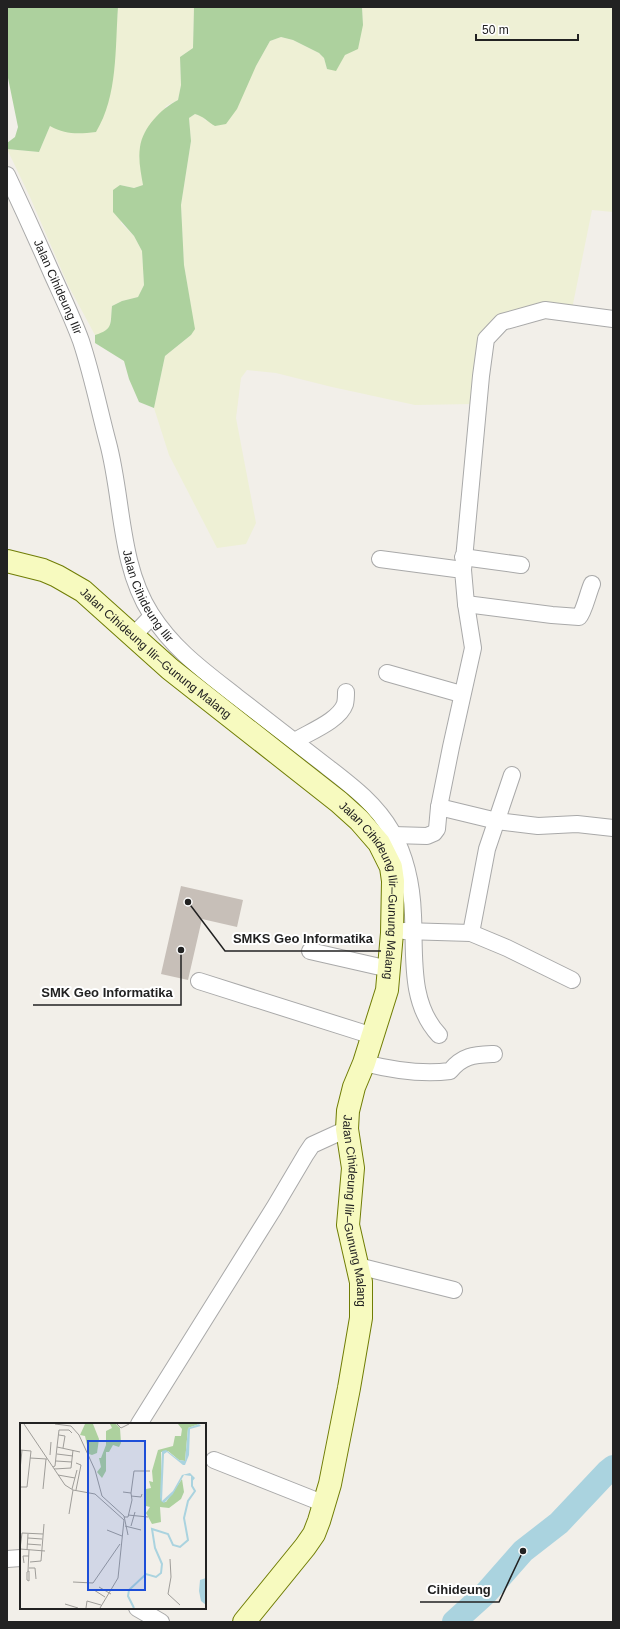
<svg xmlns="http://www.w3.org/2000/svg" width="620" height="1629" font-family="Helvetica,sans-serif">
<rect width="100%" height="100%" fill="#f2efe9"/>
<path fill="#eef0d5" d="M118,7H194L193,48L180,57L181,85L178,100L166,106L140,162L143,185L134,188L120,185L121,223L134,236L142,251L144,285L138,297L122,301L112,306L110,326L106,332L95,335L68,285L30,197L7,149L39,152L50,126L115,48Z
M362,7H613V212L592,210L572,309L499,316L474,404L415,405L332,387L276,373L247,370L241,378L236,418L256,523L246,544L217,548L169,455L154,408L165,356L191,335L192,313L184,265L181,205L191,141L189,118L195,114L202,116L206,121L256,66L270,41L281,37L293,40L319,53L324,58L327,69L345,55L363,25Z"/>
<path fill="#add19e" d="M7,7H118C115,48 118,96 96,132C79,134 66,135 50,126L39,152L7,149V143L15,137L18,127L7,73Z
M194,7H362L363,25L358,49L345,55L336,71L327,69L324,58L319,53L293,40L281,37L270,41L256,66L237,109L226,124L215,126C208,122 203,116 195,114L189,118L191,141L181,205L184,265L195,329L191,335L165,356L154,408L139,402L129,379L124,361L95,343V335C114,329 110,324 112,306L122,301L138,297L144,285L142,251L134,236L113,212V190L120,185L134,188L143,185C141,173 138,160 140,147C143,127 161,109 178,100L181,85L180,57L193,48Z"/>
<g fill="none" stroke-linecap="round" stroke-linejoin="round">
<path stroke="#aad3df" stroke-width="24" d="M454,1622L486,1593L523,1551L559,1523L608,1471L613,1467"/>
</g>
<path fill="#c7bfb8" d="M181,886L243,900L237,927L202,919L188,980L161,974Z"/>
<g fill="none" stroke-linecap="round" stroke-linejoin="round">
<g stroke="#a9a9a9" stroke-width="18">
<g id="street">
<path id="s1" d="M7,175C23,209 38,242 53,276C63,298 73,319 81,341C92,374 99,409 108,443C123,499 119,564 151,614C174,650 204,671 237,697C265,719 293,740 321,762C348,783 375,802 392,832C406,857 412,887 413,915C415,956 409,1003 439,1035"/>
<path d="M463,557L521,565"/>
<path d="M380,559L463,570L466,604L473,648L451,747L439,807L437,829L434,833L427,836L393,835"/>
<path d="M463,570L481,376L486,339L502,322L545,310L613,319"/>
<path d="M466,604L552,615L579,617C584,612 588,593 592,584"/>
<path d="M133,636L152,616"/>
<path d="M387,673L461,694"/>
<path d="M295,741C309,732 339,721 345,704C346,700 346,696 346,692"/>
<path d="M439,807L497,821L538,826L577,824L613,828"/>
<path d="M404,931L471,933L507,948L572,980"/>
<path d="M471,933L487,849L512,775"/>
<path d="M310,951L389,969"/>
<path d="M199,981L373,1036"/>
<path d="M364,1063C392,1070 421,1075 450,1071C463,1055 474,1055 494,1054"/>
<path d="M358,1266L454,1290"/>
<path d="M139,1424L274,1208L306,1154L312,1145L347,1129"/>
<path d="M214,1460L325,1504"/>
<path d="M7,1559L21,1558"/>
<path d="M137,1608L161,1622"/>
</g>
</g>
<g stroke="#707d05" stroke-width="24">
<g id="secondary">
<path id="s2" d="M7,561L43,570L57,576L83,591L170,669L339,802L359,820L379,843L391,867L393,881L392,933L387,990L364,1063L354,1087L348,1111L347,1129L353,1168L348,1225L361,1282V1318L349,1388L330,1484L319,1521L314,1534L305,1547L244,1622"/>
</g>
</g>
<use href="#street" stroke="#fff" stroke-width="16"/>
<use href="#secondary" stroke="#f7fabf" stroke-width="22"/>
</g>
<g text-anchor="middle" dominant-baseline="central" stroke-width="4" stroke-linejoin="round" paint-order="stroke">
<g font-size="12" fill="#222" stroke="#fff">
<text stroke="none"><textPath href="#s1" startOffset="123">Jalan Cihideung Ilir</textPath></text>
<text stroke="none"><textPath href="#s1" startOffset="447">Jalan Cihideung Ilir</textPath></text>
<text stroke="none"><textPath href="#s2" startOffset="178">Jalan Cihideung Ilir–Gunung Malang</textPath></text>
<text stroke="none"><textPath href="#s2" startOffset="514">Jalan Cihideung Ilir–Gunung Malang</textPath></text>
<text stroke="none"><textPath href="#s2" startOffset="850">Jalan Cihideung Ilir–Gunung Malang</textPath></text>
</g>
</g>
<g transform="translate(20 1423)">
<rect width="186" height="186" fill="#f2efe9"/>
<path d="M65,1H73L79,16L77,30L72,32L69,31L65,13L60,12ZM90,1H96L100,5L101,20L99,24L93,22L89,29H86V48L82,55L77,49L81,44L79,35H81L86,22V8L92,5ZM158,1H179L168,5L165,38L159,37L148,28L141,29L142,79H146L162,56L164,69L161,76L149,85L140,84L141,99L132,101L126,90L130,84L126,83V66L131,65L129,58L133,59L132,48L138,27L153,23L155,13H161L162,6Z" fill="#add19e"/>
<path d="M179,1L181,3L170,6L169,32L165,42H163L147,29L144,31L142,78L153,68L162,52L170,50L175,55L171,60V53L164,52L153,71L144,80L141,78L140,74L142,28L146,27L159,37L165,38L168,5ZM186,155V182L181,178L179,168L180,157Z" fill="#aad3df"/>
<path fill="none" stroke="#aad3df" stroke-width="2" d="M114,185L108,173L109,167L126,151L136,154L141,150L142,141L135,125L132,106L148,111L153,122L160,124L168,117L164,95L168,78L175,68L172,63V56"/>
<path fill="none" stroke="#9f9d99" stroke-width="1" d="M4,1L45,62L53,67L75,71L104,97L98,155L80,185M35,1L51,3L59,12L75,47L82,73L104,93L108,112M97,1L101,5L109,1M39,12L45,13L43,25M37,24L39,7H49L52,10M0,27L11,28L7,64H0M37,31L53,33M30,32L31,19M10,35L27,36M36,38L52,39M56,40L61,42L56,67M33,44L35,43L37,24L60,29M34,46L51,45L53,27M0,47L2,27M38,52L55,55M23,66L26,36M52,66L57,47M103,69L111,70L112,77L108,94H104M111,70L114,48H130M111,73L121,74L122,71M49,91L53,67M108,92L128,94M105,103L121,107M111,103L115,89M87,107L102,113M8,115L22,116M7,121L21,122M0,126L2,110L23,111M0,126L25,128M7,127L8,111M150,136L151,154L148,171L160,182M10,139L21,138L24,101M4,140L3,133H9M9,145H15L16,156M8,148L9,127M7,149L9,148V158L7,157ZM53,159L73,160L100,121M79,164L91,171M74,167L85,174M45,181L58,185M66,185L67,178L81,182"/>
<path fill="#1d4ed8" fill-opacity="0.15" stroke="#1d4ed8" stroke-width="2" d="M68,18H125V167H68Z"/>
<rect width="186" height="186" fill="none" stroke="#222" stroke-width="2"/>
</g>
<path fill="none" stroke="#222" stroke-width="1.5" d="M188 902L225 951H381M181 950L181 1005H33M523 1551L499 1602H420"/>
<g fill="#222" stroke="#fff" stroke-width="1.5">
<circle cx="188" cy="902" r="4"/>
<circle cx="181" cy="950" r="4"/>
<circle cx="523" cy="1551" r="4"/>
</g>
<g font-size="13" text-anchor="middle" font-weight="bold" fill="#222" stroke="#fff" stroke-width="4" stroke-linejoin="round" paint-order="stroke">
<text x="303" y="943">SMKS Geo Informatika</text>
<text x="107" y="997">SMK Geo Informatika</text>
<text x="459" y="1594">Cihideung</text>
</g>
<rect width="620" height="1629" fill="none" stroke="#222222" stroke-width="16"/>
<path d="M476 34v6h102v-6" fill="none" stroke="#222222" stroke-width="2"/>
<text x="482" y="34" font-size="12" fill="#222222" stroke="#ffffff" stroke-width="3" paint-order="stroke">50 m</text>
</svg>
